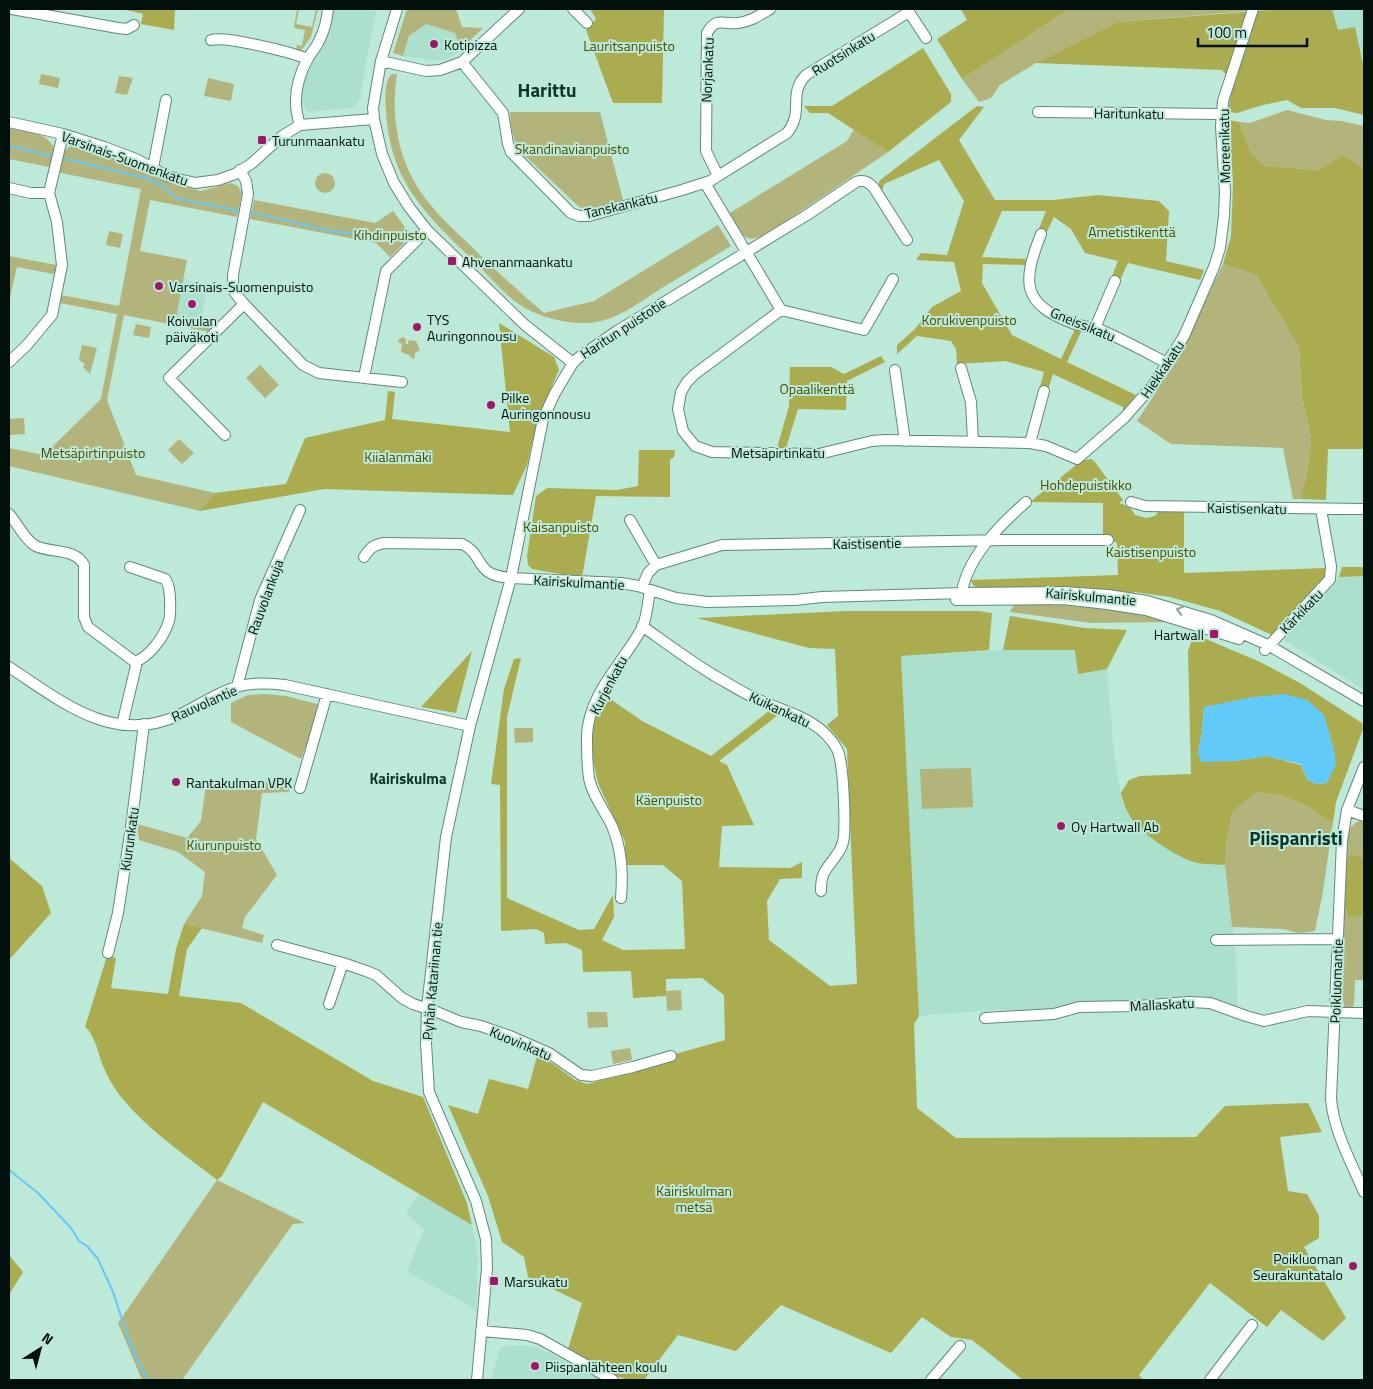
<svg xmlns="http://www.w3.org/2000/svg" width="1373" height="1389" font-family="'Titillium Web',sans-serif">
<rect width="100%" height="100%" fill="#bce9d8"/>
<path fill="#aae0cc" d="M333,9H377L365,66L360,99L355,106L349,108L307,112L301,101L302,87L308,71L327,38Z
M1332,9H1364V69L1355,27L1338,30Z
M426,24L455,33L461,49L450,58L439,61L403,56L409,36Z
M186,278L187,280L193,282L195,280L199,284H205V288L207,289L200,323L176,318L183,280Z
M1364,576V690L1284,640V637L1339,577Z
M1003,650H1076L1078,673L1107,669L1114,755L1123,804L1192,861L1225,865L1236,957L1238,1006L1066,1010H992L919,1016L901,656Z
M419,1194L472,1225L478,1256L476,1313L469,1305L407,1272L424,1230L406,1213Z
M526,1345L538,1348L563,1360L600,1380H493L492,1376L500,1349L503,1346Z"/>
<path fill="#b2b47c" d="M297,9H299L296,24L312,27L316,9H318L311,37L300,52L296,50L297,45L302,46L305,30L294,28Z
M407,9H456L462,27L483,28L461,49L455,33L426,24L409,36L403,56L393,53Z
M1070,9H1249L1248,11L1118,22L1036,63L1000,85L991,98L979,102L962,79Z
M41,74L60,78L58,88L39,84Z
M392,74H397C390,120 399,167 429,203C441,218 455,231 469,244C493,268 518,291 544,313L594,301L718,225L731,246C708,260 685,274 662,288C640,302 615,322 588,323C567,324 543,318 525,308C506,297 491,278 475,262C448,236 419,210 402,176C392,155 387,133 386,110C385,100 384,81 392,74Z
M119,76L133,78L127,95L115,93Z
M208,78L234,84L231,101L204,96Z
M1287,110L1326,120L1341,121L1364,126V170L1357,163L1342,155L1318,170L1265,166L1250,151L1239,122L1250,123Z
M510,112H600L623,200C610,204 590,214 578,206L519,150C512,137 511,126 510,112Z
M9,128C23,132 45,131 52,145L65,150L71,145L75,146L124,161L173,184L201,191L231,183L238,186L242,193L237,217L150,200L140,251L187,260L176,318L216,326L210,332L124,315L107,400L136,475L215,493L200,511L9,466V448L44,455L101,399L117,314L60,303L61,295L119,306L141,189L61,173L49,167L9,159Z
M854,129L888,152L770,232C743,247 743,235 730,213L847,141Z
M315 183a10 10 0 1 1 20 0a10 10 0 1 1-20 0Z
M254,200L375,223L393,211C412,236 413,235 390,257L376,243L250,219Z
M109,231L123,234L120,248L106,245Z
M9,256L56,265L54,274L17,267L9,302Z
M1223,264L1256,275L1299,347L1302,397L1311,437L1310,456L1301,499H1293L1283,448L1171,444L1137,421L1176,362Z
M136,324L151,327L149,338L133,335Z
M403,337L406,339V344H408L409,340L416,341L420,350L415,353V358L412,359L409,355L401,352L402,344L398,342L399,339Z
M82,345L97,348L90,374L83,367L85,364L79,360Z
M260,365L279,385L265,398L246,378Z
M24,418L25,434L9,435V419Z
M179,439L194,453L182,464L168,450Z
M1050,603L1113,607L1166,618V622L1091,623L1010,612L1013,606L1017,604Z
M264,694L286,696L321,705L301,759L231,722V703L248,695Z
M514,728H533V742L515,743Z
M971,768L973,807L922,809L920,769Z
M289,782V792L262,793L256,839L277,875L245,917L242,928L264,935L262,943L184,924L202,896L205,872L178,852L139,840L137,824L187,838L201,821L206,784Z
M1257,792L1283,796L1307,806L1333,823L1322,897L1315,931L1298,933L1283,929L1232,927L1225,865L1227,838L1233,811Z
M1360,821L1364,822V858L1351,854L1344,860C1346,846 1344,826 1360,821Z
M1342,891L1358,917L1364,914V980H1355L1354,1005L1352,1008L1344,1007L1343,999L1340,995Z
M681,990L682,1010L667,1011L666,991Z
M587,1012H607L608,1027L588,1028Z
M630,1048L632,1060L613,1064L611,1051Z
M217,1180L305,1223L293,1224L182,1380H142L118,1323Z"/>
<path fill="#abac50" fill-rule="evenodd" d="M122,9H175L174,30L141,24L143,14Z
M590,9H664L662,103H613L586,30L596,19Z
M961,9H1070L962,79L937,39L967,20Z
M1280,9H1332L1338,30L1355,27L1364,69V115L1335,108H1301L1287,100L1263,105L1237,113L1228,112L1233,82L1222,70L1036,63L1118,22Z
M923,48L951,94V102L888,152L828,113H810L804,106H832Z
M977,106L984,107L959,140L995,200H1054L1098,195L1159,201L1169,211L1166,261L1204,270L1200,280L1128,263L1120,280L1112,276L1118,261L1085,253L1071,229L1054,217L1046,234L1038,231L1046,211H1002L982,257L1026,259L1025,265L983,264L982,283L1012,335L1061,359L1075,329L1081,332L1067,362L1136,395L1123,411V407L1053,374L1048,390L1040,387L1044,372L1005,361L957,364L956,349L951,341L917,336L897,354V345L915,329L932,307L961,291L954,262L916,260L921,253L947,255L964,201L939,160L884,184L882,191L879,185V181Z
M1229,120L1239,122L1250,151L1265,166L1318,170L1342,155L1357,163L1364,170V449H1328L1326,500L1301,499L1310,456L1311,437L1302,397L1299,347L1256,275L1223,264L1231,236L1233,183Z
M499,323L554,357L559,370L538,417L527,465L513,495L324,489L200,511L215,493L286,484L305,438L385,420L388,391L395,392L392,419L510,432Z
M881,356L885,362L847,381L846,410L798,409L786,448H777L789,406L790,367H831L844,374Z
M639,450H675L674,457L670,460V497L596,496L582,578L532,569L528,565L527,556L536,496L547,488L617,490L638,486Z
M1091,459L1095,462L1123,500L1119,503C1127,506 1131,507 1135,515L1146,518L1155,516L1159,511H1184V573L1326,568L1324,579L1320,585L1272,635L1220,611L1170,597L1134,592L1133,595L1053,586L978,588L973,585L971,580L1118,575L1117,543L1103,537V503L1030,502L1081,461Z
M1342,567H1364V576L1339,577Z
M847,611H978L992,613L989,650L901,656L919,1016L914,1024L917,1108L956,1138L1196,1137L1225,1106L1308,1103L1322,1132L1280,1137L1288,1191L1307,1194L1319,1216V1238L1304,1247L1346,1318L1323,1341L1281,1310L1267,1327L1210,1283L1139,1375L1144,1380H1023L972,1340L951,1337L922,1317L891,1353L781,1305L736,1351L678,1335L644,1380H628L588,1366L568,1349L582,1303L528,1277L524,1257L502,1242L488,1196L448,1105L478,1114L489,1079L528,1089L538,1053L575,1080L587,1084L668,1063V1056L725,1040L724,995L702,978L666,979V996L633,998L631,971L583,972L582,950L566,943L545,944L544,933L536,929L501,931L500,785L491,784L504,689L514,659L521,658L507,717V898L579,930L594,929L613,895L614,917L602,940L623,950L685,949L682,881L663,865H625V842L598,783L593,760L592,731L593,721L597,711L606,696L642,721L711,756L769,711L778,715L719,761L727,765L754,825L722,826L719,867L790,868L802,862V878L780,879L767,901L769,940L830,986L857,984L847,749L827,725L838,716L835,649L809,648L697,618Z
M1010,616L1085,628L1127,630L1107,669L1078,674L1075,650H1003Z
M1194,634L1258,661L1300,683L1362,723L1363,729L1336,802L1333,823L1307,806L1283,796L1257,792L1233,811L1227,838L1225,865C1214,864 1201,865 1191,861C1172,854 1142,834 1131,818C1126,810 1123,802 1121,793L1129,780L1140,776L1191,774L1188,651ZM1218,705L1329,734L1334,750L1327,783L1315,784L1307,779L1301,765L1266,756L1236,761L1198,753L1202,732L1204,707Z
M472,651L456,713L421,707Z
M1351,854L1364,858V914L1358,917L1348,916L1342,891L1344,860Z
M9,858L42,886L51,913L9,960Z
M184,924L202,928L187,949L179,996L241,1003L373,1081L423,1097L467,1203L472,1225L263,1102L222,1176L217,1180C184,1154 148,1130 121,1097C115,1089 108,1078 104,1068C98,1055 96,1036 85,1027L107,956L116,958L111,988L168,994L176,949Z
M9,1255L23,1272L9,1295Z"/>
<path fill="#62caf8" d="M1285,694L1307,700L1324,715L1334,750L1336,764L1327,783L1315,784L1307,779L1301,764L1266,756L1236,761L1201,762L1198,753L1202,732L1204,707L1253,697Z"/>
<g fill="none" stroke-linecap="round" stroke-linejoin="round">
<path stroke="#62caf8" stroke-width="2" d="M9,146L51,156
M66,159L146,178L161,185L176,198L239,211
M251,212L330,231L359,234L370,239
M9,1170L38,1193L71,1228L79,1241L87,1246L98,1259L113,1292L128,1338L147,1380"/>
<g stroke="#5f8a7a" stroke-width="12">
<path id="minor" d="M12,9L118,28L127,29L134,25
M397,9L381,61L373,108L374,119L382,154L394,183L409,207L427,230L525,325L573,363
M573,9L587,23
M907,9L926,38
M211,40C227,36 290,52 308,59
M381,61L426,71L440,70L462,62L519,9
M462,62L503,113L508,144L511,152L571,213L579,216H589L682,190L710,181L787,133C805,111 787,95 806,75L909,12
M1038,112L1221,114
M9,122L63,134L104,147L136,159L167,176L195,183L218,180L235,174L251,164L282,136L300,125L374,119
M300,125C292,102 296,80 308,58C312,52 317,46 320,39C325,29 327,19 328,9
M153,168L166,100
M240,170L246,181L248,194L233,275V288L235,293L244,304L303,365L319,373L402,382
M718,176L706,151L707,33C717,16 722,25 738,23C750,22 760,15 770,9
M705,183L781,310L864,330L893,279
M9,188L31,193H49
M1041,234C1022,283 1021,304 1075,324C1084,327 1093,327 1101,330C1124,340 1146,352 1167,363
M781,310L695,374L687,382L681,392L678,409L683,431L695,446L712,452L819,454L872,441L885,440L1030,443L1046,446L1077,459L1124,418L1154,384L1184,336L1214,267L1220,248L1224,216L1225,192L1221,126L1223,101L1253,9
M1095,328L1115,281
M9,362L27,345L52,315L62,265L57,222L49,193L63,134
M961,368L971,402L973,441
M895,370L905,441
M364,377L386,271L427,230
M225,435L169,378L244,304
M1030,443L1044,391
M1131,502L1145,506L1364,509
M9,514C17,523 24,538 34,545C49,554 75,547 84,565V617L88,627L135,662L136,666L122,725
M630,520L656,565
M364,557C370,548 373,545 384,543L462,544C478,551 476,562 487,571C493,576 503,577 511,578L621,583L638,586L676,598L707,602L795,600L822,597L962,593L1064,592L1108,595L1147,601L1211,620L1268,645L1364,701
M130,567L165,579C170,585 169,591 170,597C170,605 171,613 169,621C164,637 150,656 135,662
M642,587L648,573L656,565L722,545L1004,540H1108
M961,599C964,560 999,526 1026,502
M956,600L1063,599L1107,604L1146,610L1239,639
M642,626C666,643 690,661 715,676C728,683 741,692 755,698C785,713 819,717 837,749C844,763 845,819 844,836C843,852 831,860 824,873C821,878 821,885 821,891
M1265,650L1330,579L1331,566L1321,509
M9,667C61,701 113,746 179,715C198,706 216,693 236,687C252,682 269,683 285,685L470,726
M237,687L260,600L300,510
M1364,767L1347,810L1342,841L1331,1099C1334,1132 1351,1162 1364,1192
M300,788L327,694
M1347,810L1364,816
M621,898C623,873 622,850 612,826C605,811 592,795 589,778C587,765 587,749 587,736C588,694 624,662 642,628C647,617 648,602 650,590
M1216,940L1337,939
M277,945L343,963L366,971L376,975L402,998L413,1004L437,1012L461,1022L481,1026L510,1036L549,1053L581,1075L592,1076L633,1067L671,1056
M108,953L118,913L131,827L144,724
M329,1004L343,963
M985,1018L1054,1014L1079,1007L1138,1006L1189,1002L1210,1003L1246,1016L1264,1021L1308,1011L1364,1013
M481,1331L527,1335L540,1339L613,1380
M477,1380L487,1268L486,1239L476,1201L429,1092L426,1043L427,1008L446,837L470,726L511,578L543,419L555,393L573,363L578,358L617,331L807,215L856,182C864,179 869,182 874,188L907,240
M931,1380L960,1346
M1210,1380L1252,1325"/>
</g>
<use href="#minor" stroke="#fff" stroke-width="10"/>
</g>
<defs><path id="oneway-chevron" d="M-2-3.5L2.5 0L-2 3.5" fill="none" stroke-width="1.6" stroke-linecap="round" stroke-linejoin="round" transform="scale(1.25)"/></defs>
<use stroke="#9a9f9d" href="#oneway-chevron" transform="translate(1180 610) rotate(-164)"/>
<g fill="#9d1869" stroke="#bce9d8" stroke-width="2">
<circle cx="434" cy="44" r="5"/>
<rect x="257" y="135" width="10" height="10" rx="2.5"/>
<rect x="447" y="256" width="10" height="10" rx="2.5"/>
<circle cx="159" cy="286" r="5"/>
<circle cx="192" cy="304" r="5"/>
<circle cx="417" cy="327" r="5"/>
<circle cx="491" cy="405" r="5"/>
<rect x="1209" y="629" width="10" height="10" rx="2.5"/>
<circle cx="176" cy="782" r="5"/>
<circle cx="1061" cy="826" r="5"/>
<circle cx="1353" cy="1266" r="5"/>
<rect x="489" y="1276" width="10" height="10" rx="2.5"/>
<circle cx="535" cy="1366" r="5"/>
</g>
<g text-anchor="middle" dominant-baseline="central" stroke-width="4" stroke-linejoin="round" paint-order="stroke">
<g font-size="14" fill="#02100b" stroke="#bce9d8" text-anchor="start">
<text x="444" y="44">Kotipizza</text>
<text x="272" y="140">Turunmaankatu</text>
<text x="462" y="261">Ahvenanmaankatu</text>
<text x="169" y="286">Varsinais-Suomenpuisto</text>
<text x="427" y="319">TYS<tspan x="427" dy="16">Auringonnousu</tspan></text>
<text x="192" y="320" text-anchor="middle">Koivulan<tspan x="192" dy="16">päiväkoti</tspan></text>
<text x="501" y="397">Pilke<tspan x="501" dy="16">Auringonnousu</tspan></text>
<text x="1204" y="634" text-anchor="end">Hartwall</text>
<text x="186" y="782">Rantakulman VPK</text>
<text x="1071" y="826">Oy Hartwall Ab</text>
<text x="1343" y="1258" text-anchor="end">Poikluoman<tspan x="1343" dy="16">Seurakuntatalo</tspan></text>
<text x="504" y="1281">Marsukatu</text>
<text x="545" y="1366">Piispanlähteen koulu</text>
</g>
<g font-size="14" fill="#4d4d02" stroke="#bce9d8">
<text x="629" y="45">Lauritsanpuisto</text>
<text x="572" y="148">Skandinavianpuisto</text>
<text x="1132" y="231">Ametistikenttä</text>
<text x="390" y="234">Kihdinpuisto</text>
<text x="969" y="319">Korukivenpuisto</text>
<text x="817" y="388">Opaalikenttä</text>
<text x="93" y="452">Metsäpirtinpuisto</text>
<text x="398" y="456">Kiialanmäki</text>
<text x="1086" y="484">Hohdepuistikko</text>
<text x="561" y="526">Kaisanpuisto</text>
<text x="1151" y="551">Kaistisenpuisto</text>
<text x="669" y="799">Käenpuisto</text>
<text x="224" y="844">Kiurunpuisto</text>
<text x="694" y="1190">Kairiskulman<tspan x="694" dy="16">metsä</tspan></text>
</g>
<g font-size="14" fill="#02100b" stroke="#bce9d8">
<text transform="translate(843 53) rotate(-32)">Ruotsinkatu</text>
<text transform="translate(707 70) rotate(-88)">Norjankatu</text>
<text transform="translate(1129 113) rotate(1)">Haritunkatu</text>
<text transform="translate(1224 146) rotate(-91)">Moreenikatu</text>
<text transform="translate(125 158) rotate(20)">Varsinais-Suomenkatu</text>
<text transform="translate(621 205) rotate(-13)">Tanskankatu</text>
<text transform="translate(1083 324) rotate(22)">Gneissikatu</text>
<text transform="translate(623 328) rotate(-33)">Haritun puistotie</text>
<text transform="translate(1162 369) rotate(-56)">Hiekkakatu</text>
<text x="778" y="452">Metsäpirtinkatu</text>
<text transform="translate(1247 508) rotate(1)">Kaistisenkatu</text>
<text transform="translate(867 543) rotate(-1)">Kaistisentie</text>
<text transform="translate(579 582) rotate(3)">Kairiskulmantie</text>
<text transform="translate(1091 596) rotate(5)">Kairiskulmantie</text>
<text transform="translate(265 597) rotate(-70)">Rauvolankuja</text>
<text transform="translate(1301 611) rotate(-46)">Kärkikatu</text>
<text transform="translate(608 685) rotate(-62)">Kurjenkatu</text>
<text transform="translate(204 703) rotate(-24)">Rauvolantie</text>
<text transform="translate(780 709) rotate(25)">Kuikankatu</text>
<text transform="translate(129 839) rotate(-82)">Kiurunkatu</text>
<text transform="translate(432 981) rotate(-85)">Pyhän Katariinan tie</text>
<text transform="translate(1336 981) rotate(-88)">Poikluomantie</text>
<text transform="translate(1162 1004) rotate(-3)">Mallaskatu</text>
<text transform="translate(521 1043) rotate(23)">Kuovinkatu</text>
</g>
<g font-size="15" font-weight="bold" fill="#0a362a" stroke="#bce9d8">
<text x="408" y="778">Kairiskulma</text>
</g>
<g font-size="19" font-weight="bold" fill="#0a362a" stroke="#bce9d8">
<text x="547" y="89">Harittu</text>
<text x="1296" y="837">Piispanristi</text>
</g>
</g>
<rect width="1373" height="1389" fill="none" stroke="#02100b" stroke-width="20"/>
<g transform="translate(40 1349) rotate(36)" stroke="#bce9d8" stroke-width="4" paint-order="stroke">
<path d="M0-4L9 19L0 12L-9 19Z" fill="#02100b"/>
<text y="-8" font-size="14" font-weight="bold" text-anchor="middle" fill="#02100b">N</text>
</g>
<path d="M1198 38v8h109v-8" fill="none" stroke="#02100b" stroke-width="2.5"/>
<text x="1206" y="38" font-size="15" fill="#02100b" stroke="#bce9d8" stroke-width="4" paint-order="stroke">100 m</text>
</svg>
